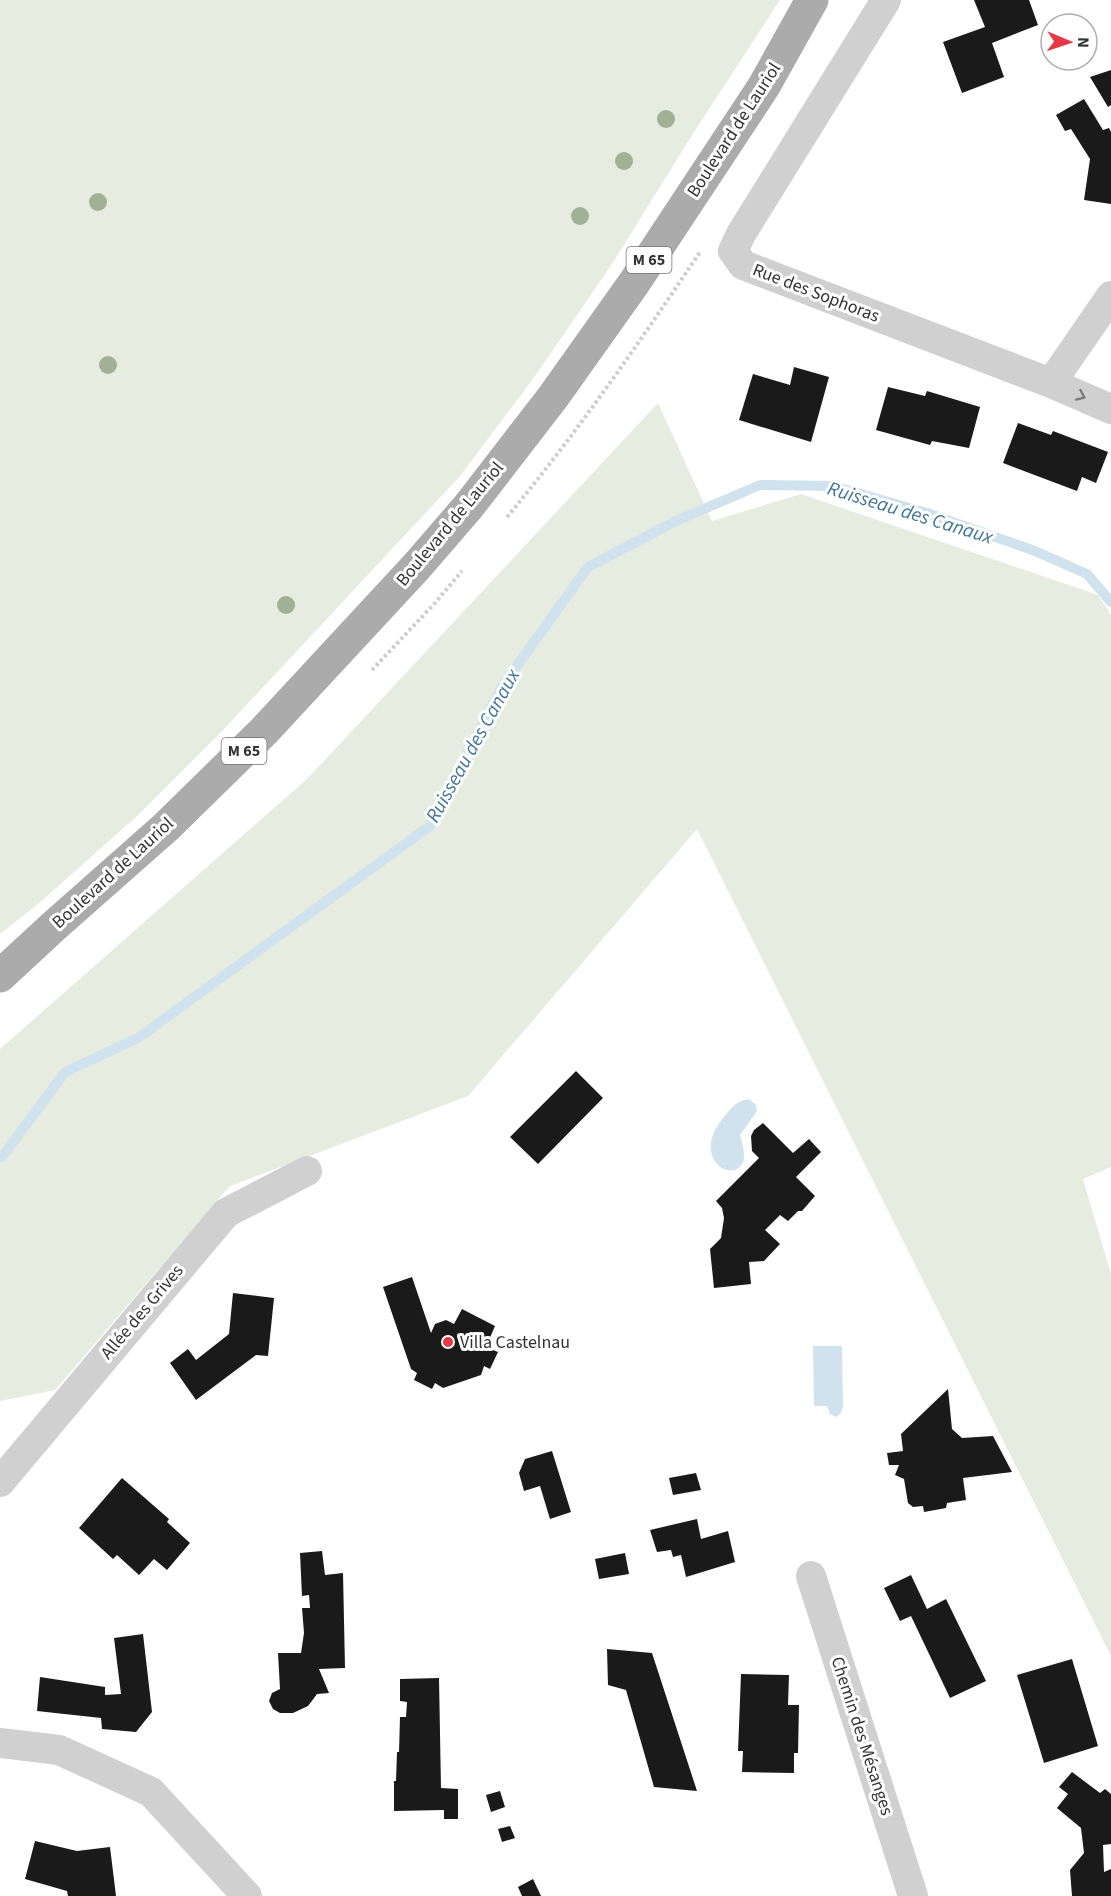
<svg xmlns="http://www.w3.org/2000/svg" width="1111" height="1896" font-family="'Source Sans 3',sans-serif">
<rect width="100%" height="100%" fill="#fff"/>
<path fill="#e6ecdf" d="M0,0H780L694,132L612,264L533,379L460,476L225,728L136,817L38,904L0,934Z
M658,403L712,521L801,494L1098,595L1111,615V1167L1083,1179L1111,1274V1656L697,829L468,1096L230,1186L55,1390L0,1401V1049L307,779Z"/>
<path fill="#cfe2ee" d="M749,1099L756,1105L757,1111L740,1135C742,1142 746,1155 743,1162C733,1185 689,1158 724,1117C732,1107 736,1101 749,1099Z
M813,1346H842L843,1406L841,1413L836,1417L830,1414L827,1406H814Z"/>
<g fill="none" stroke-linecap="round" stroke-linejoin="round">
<path stroke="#cfe2ee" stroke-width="10" d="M0,1157H2L65,1072L138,1038L430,826L501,688L588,567L678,520L760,485L833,486L927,513L1035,551L1087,574L1111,602"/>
</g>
<path fill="#1a1a1a" d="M974,0H1029L1038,25L992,43L1004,77L962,93L943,42L985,27Z
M1111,70V105L1108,107L1090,77Z
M1084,99L1103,130L1109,128L1111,132V204L1084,200L1090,159L1071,129L1065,131L1056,115Z
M794,367L829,377L811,442L739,420L753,374L790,385Z
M888,387L925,396L927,391L980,407L969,448L932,441L930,445L876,430Z
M1018,423L1051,435L1053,431L1108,452L1096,483L1082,477L1077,491L1003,463Z
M576,1071L603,1098L538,1164L510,1137Z
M763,1123L793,1153L809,1139L821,1152L796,1177L815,1196L802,1211H798L788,1221L780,1215L765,1230L780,1244L764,1261L749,1262L751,1284L714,1288L710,1249L721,1238L724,1218L722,1208L716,1201L759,1158L752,1151L751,1136L754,1130Z
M412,1277L431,1333L435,1324L446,1320L454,1324L462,1309L495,1326L486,1347L498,1352L490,1369L484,1366L481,1375L443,1388L435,1383L432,1389L414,1380L417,1373L411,1369L383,1287Z
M233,1293L274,1298L268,1356L256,1355L196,1400L170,1363L188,1349L196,1360L229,1334Z
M948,1389L952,1429L962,1438L993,1436L1012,1472L963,1478L966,1500L947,1503L946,1508L924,1512L923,1506L913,1507L908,1503L904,1479L895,1475L899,1465H889L887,1453L903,1451L901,1434Z
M552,1451L571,1512L550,1519L540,1486L524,1491L519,1473L525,1459Z
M696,1473L701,1490L673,1495L669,1478Z
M122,1478L169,1519L167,1522L190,1543L167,1570L154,1559L139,1575L117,1555L113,1559L79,1528Z
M697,1519L701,1539L728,1531L735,1562L686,1577L681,1555L673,1557L671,1550L657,1552L650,1530Z
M322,1551L325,1575L343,1573L345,1668L319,1669L329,1693L317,1694L308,1706L293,1713H280L273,1709L269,1701L272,1693L280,1689L278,1653H301L304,1633L302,1608H310L309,1595L302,1596L300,1553Z
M625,1553L629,1574L599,1579L595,1559Z
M911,1575L927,1609L946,1599L986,1681L950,1698L911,1616L900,1621L884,1588Z
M143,1634L152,1712L136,1732L102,1729L101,1718L37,1711L40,1677L105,1687V1695L121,1694L114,1638Z
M607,1649L652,1653L697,1791L654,1787L626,1690L608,1685Z
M1072,1659L1098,1746L1044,1763L1017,1675Z
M741,1674L789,1675L788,1705H799L798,1753H794V1773L742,1772L743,1751H738Z
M439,1678L441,1788L458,1789V1819H444V1810L394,1811V1781H396L397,1752H399L400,1717H406L407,1702L400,1701V1679Z
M1072,1772L1100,1793L1105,1789L1111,1794V1844L1103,1845L1104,1872L1111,1869V1896H1072L1070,1870L1084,1853L1081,1828L1057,1808L1068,1794L1059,1787Z
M500,1791L505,1807L491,1812L486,1795Z
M510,1826L515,1838L502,1842L498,1829Z
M35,1841L77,1851L110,1847L116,1896H68L67,1891L25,1879Z
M533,1879L541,1896H522L518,1887Z"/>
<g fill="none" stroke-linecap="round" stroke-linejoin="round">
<path stroke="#cdcdcd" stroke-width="4" stroke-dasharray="3 3" stroke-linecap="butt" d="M507,517C577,433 639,343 700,252
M372,670L435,603L462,571"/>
<path stroke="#d0d0d0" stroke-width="30" d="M886,0L741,234L733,251L743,265L1051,383L1111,409
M1051,383L1111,296
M0,1482L226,1213L307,1171
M811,1576L913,1896
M0,1743L59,1750L151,1792L247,1896"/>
<path stroke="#ababab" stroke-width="33" d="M0,976L54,926L166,827L264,731L417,566L468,507L553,397L634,283L764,86L812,0"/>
</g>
<g fill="#a2b095">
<circle cx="666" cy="119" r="9"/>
<circle cx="624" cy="161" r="9"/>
<circle cx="98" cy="202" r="9"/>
<circle cx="580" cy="216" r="9"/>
<circle cx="108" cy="365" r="9"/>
<circle cx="286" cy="605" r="9"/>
</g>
<defs><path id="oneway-chevron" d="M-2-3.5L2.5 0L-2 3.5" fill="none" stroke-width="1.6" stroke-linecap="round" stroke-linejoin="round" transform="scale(1.5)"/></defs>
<use stroke="#7a7a7a" href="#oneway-chevron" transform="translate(1081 396) rotate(24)"/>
<circle fill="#e63946" stroke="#fff" stroke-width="2" cx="448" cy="1342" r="6"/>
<g text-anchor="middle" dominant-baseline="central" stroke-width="6" stroke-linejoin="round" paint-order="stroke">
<g fill="#fff" stroke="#707070" stroke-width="1.5">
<rect x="626.5" y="247" width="45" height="26" rx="4.5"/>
<rect x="221.5" y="738" width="45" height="26" rx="4.5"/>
</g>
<g font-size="16" font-weight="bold" fill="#333">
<text x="649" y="260">M 65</text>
<text x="244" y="751">M 65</text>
</g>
<g font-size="18" fill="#333" stroke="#fff">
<text transform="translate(734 130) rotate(-57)">Boulevard de Lauriol</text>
<text transform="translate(816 293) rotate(21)">Rue des Sophoras</text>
<text transform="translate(450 524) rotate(-50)">Boulevard de Lauriol</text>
<text transform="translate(113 873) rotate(-42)">Boulevard de Lauriol</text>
<text transform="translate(142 1312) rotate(-50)">Allée des Grives</text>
<text transform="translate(862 1736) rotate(72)">Chemin des Mésanges</text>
</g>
<g font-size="18" fill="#333" stroke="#fff" text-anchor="start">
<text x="460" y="1342">Villa Castelnau</text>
</g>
<g font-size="20" font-style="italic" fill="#3f7597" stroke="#fff">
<text transform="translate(910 513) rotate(17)">Ruisseau des Canaux</text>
<text transform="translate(473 746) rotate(-61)">Ruisseau des Canaux</text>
</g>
</g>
<g transform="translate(1069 42) rotate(92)"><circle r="28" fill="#ffffff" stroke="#adadad" stroke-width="1.5"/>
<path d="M0-4.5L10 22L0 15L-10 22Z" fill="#e63946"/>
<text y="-9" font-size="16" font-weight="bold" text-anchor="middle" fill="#333333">N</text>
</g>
</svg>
